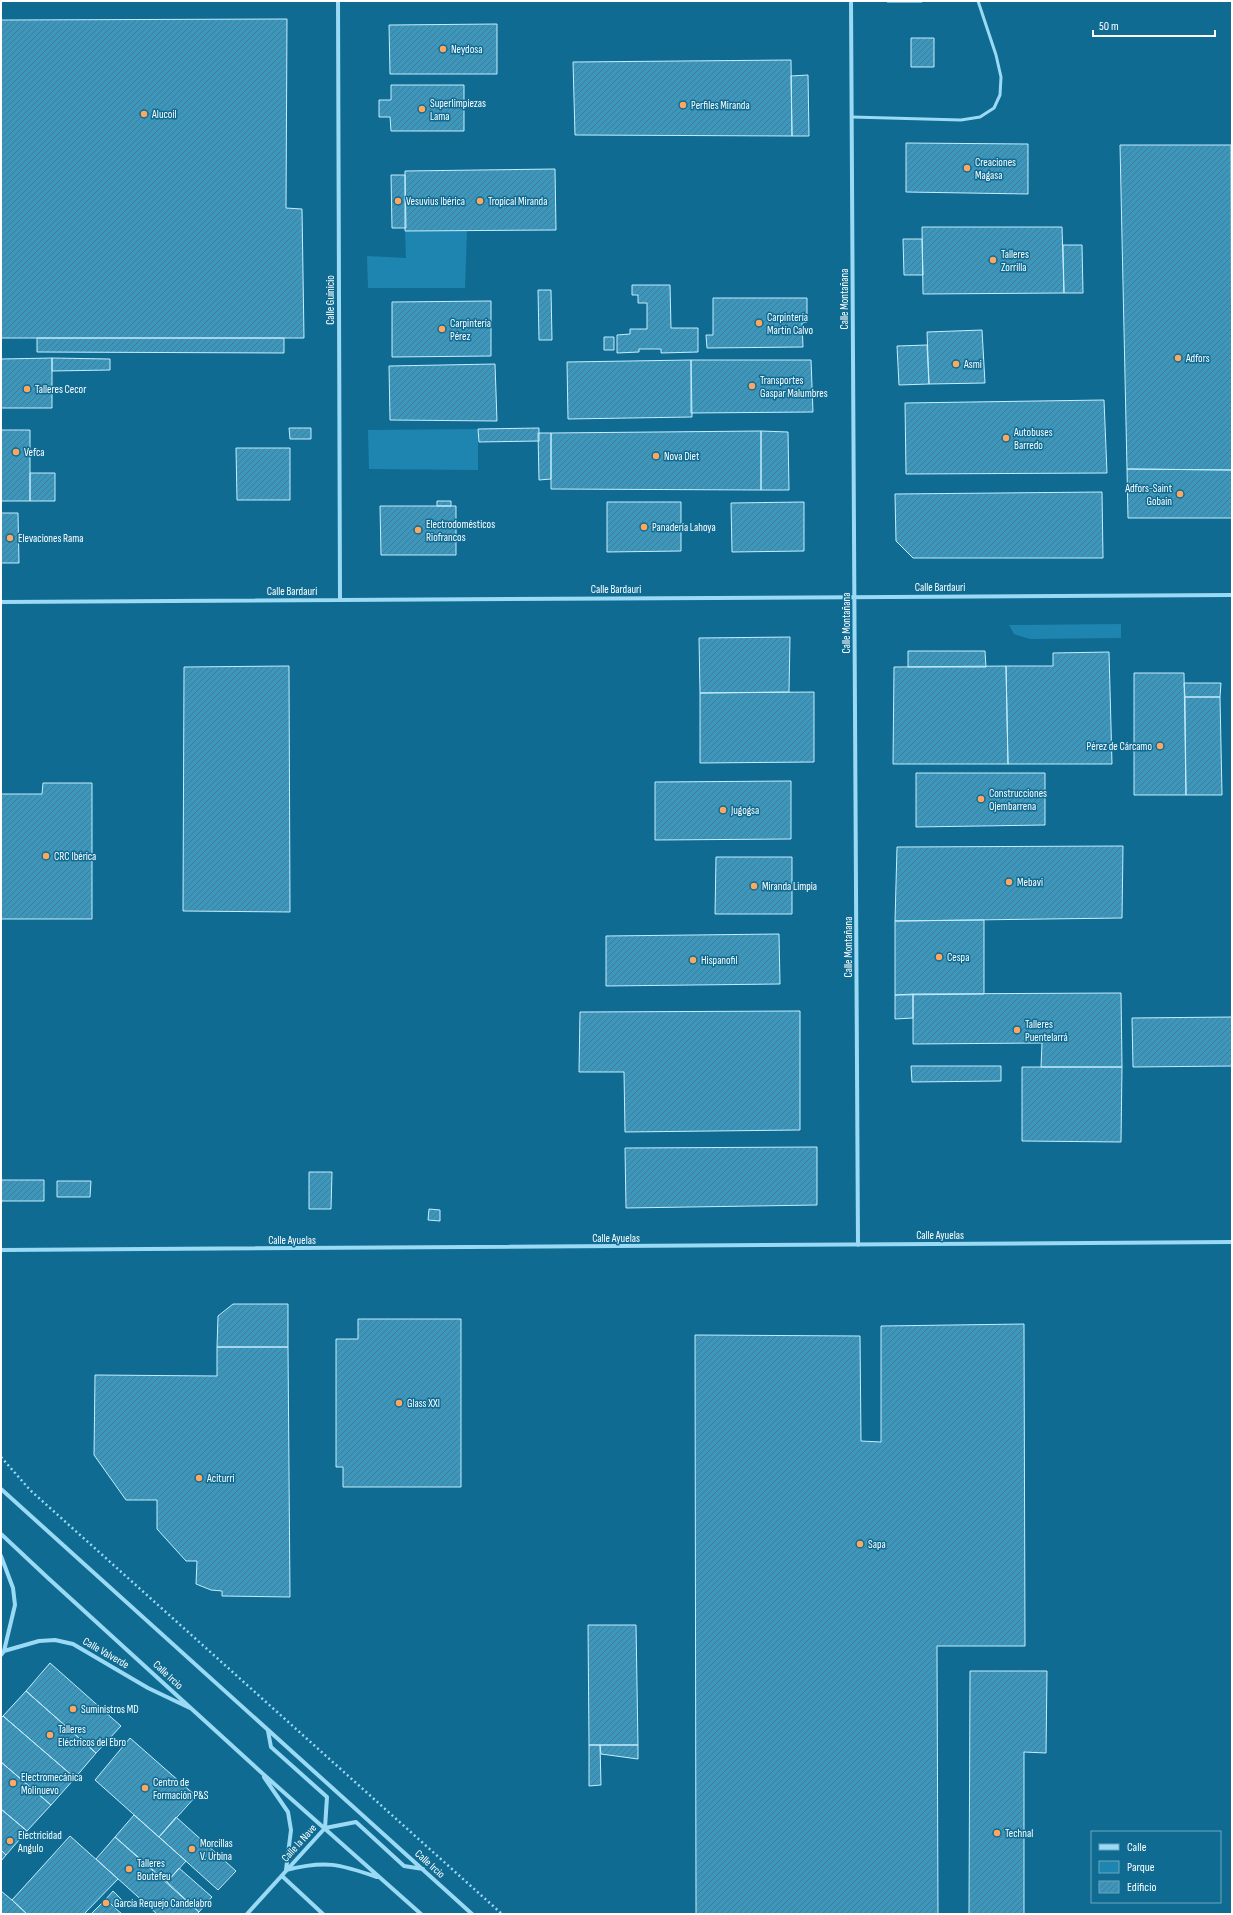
<svg xmlns="http://www.w3.org/2000/svg" width="1233" height="1915" font-family="'Sofia Sans Condensed',sans-serif">
<defs>
<pattern id="building-hatch" width="6" height="6" patternUnits="userSpaceOnUse"><rect width="6" height="6" fill="#3d97bd"/><path d="M-1 1l2-2M0 6l6-6M5 7l2-2" fill="none" stroke="#427d95"/></pattern>
</defs>
<rect width="100%" height="100%" fill="#0f6b92"/>
<path fill="#1e85b0" d="M405,231H467L465,288H368L367,256L406,258Z
M478,429V470L369,469L368,430Z
M1121,624V638L1030,639L1014,634L1009,625Z"/>
<path fill="url(#building-hatch)" stroke="#c3edfe" d="M887,1H922V2H887Z
M287,19L286,208L302,209L304,338H1V20Z
M497,24V74H390L389,25Z
M911,38H934V67H911Z
M791,60L792,136L575,135L573,62Z
M808,75L809,136H792L791,76Z
M391,85H464V131H391L390,117H379V100H391Z
M906,143L1028,144V194L906,192Z
M1120,145H1231L1232,470L1127,469Z
M555,169L556,230L405,231V171Z
M391,175H405L406,228H392Z
M922,227H1062L1064,293L923,294Z
M903,239H922L923,275H904Z
M1063,245H1082L1083,293H1064Z
M632,285H670L671,328H698V352L661,353V349H639V352L617,353V335L630,334V329H647V303H638V295H632Z
M538,290H551L552,340H539Z
M713,298H807V322L802,323L803,347L707,348L706,335H713Z
M491,301V356L392,357V302Z
M982,330L985,383L929,384L927,332Z
M604,337H614V350H604Z
M37,338H284V353L37,352Z
M927,345L929,384L899,385L897,346Z
M52,358L110,359V370L52,371Z
M52,358V408H1V359Z
M691,360H811L813,412L691,413Z
M691,360L692,417L568,419L567,362Z
M495,364L497,421L390,420L389,366Z
M1104,400L1107,473L906,474L905,403Z
M289,428H311V439H290Z
M539,428V441L479,442L478,429Z
M1,430H30V501H1Z
M761,431L788,432L789,490H761Z
M761,431V490L551,489V433Z
M538,433H551V479L539,480Z
M236,448H290V500H237Z
M1127,469L1232,470V518H1128Z
M30,473H55V501H30Z
M1102,492L1103,558H913L896,541L895,494Z
M437,501H451V506H437Z
M607,502H681V551L607,552Z
M804,502V551L732,552L731,503Z
M380,506H456V555H381Z
M1,513H18L19,563H1Z
M790,637L789,692L700,693L699,638Z
M908,651H985L986,667H908Z
M1109,652L1112,764H1008L1006,666H1053V653Z
M289,666L290,912L183,911L184,667Z
M1006,666L1008,764H893L894,667Z
M1134,673H1184L1186,795H1134Z
M1184,683H1221L1220,697H1185Z
M814,692V762L700,763V693Z
M1185,697H1220L1222,795H1186Z
M916,773H1045V825L916,827Z
M791,781V839L655,840V782Z
M43,783H92V919H1V794H42Z
M1123,846L1122,918L895,921L897,847Z
M716,857H792V914H715Z
M984,920V994L895,995V921Z
M779,934L780,984L606,986V936Z
M1121,993L1122,1067H1041L1042,1043L913,1044V994Z
M913,994V1018L895,1019V995Z
M800,1011V1130L625,1132L624,1072H579L580,1012Z
M1232,1017V1066L1133,1067L1132,1018Z
M911,1066H1001V1081L912,1082Z
M1022,1067H1122L1121,1142L1022,1141Z
M817,1147V1205L626,1208L625,1148Z
M309,1172H332L331,1209H309Z
M1,1180H44V1201H1Z
M57,1181H91L90,1197H57Z
M429,1209L440,1210V1221L428,1220Z
M233,1304H288V1347H217L218,1316Z
M358,1319H461V1487H343V1467H336V1339H358Z
M1024,1324L1025,1646H937L938,1914H696L695,1335L860,1336L861,1441L881,1442V1326Z
M217,1347H288L290,1597L222,1596V1591L211,1590L196,1584L197,1561H186L157,1529V1500H126L94,1455L95,1375L217,1376Z
M588,1625H636L638,1745H589Z
M50,1663L121,1726L96,1753L26,1691Z
M970,1671H1047L1046,1753L1024,1752V1914H969Z
M26,1691L96,1753L75,1778L3,1716Z
M3,1716L75,1778L51,1805L1,1762V1718Z
M130,1738L196,1796L159,1837L95,1780Z
M589,1745H600L601,1785L589,1786Z
M600,1745H638V1759L601,1754Z
M1,1762L51,1805L27,1831L1,1809Z
M1,1809L27,1831L6,1855L1,1850Z
M134,1815L186,1861L167,1882L115,1837Z
M176,1817L236,1871L218,1890L159,1837Z
M70,1836L118,1879L84,1914H27L12,1900Z
M115,1837L199,1912L197,1914H157L96,1859Z
M1,1850L6,1855L1,1861Z
M179,1868L212,1897L199,1912L167,1882Z
M1,1891L12,1900L27,1914H1Z
M113,1891L122,1900L115,1908L106,1899Z
M106,1899L115,1908L122,1914H91Z"/>
<g fill="none" stroke-linecap="round" stroke-linejoin="round">
<path stroke="#9bdaf4" stroke-width="2.5" stroke-dasharray="2 3" stroke-linecap="butt" d="M1,1457L30,1490L502,1914"/>
<path stroke="#9bdaf4" stroke-width="3" d="M852,117L961,120L980,117L994,108L1000,95L1001,77L996,55L978,1"/>
<path stroke="#9bdaf4" stroke-width="4" d="M338,1L340,599
M851,1L858,1245
M1,602L1232,595
M1,1250L1232,1242
M1,1489L472,1914
M1,1534L48,1578L262,1773L421,1914
M1,1556L13,1588L15,1605L4,1651L1,1655
M4,1651L39,1641L55,1640L73,1644L148,1688L190,1708
M268,1731L271,1747L327,1797L325,1828
M264,1777L288,1812L291,1830L286,1870C326,1860 339,1864 377,1877
M325,1828L356,1822L404,1866L423,1869
M282,1876L323,1914
M247,1914L325,1828"/>
</g>
<g fill="#ffa75e" stroke="#0f6b92" stroke-width="1.5">
<circle cx="443" cy="49" r="4"/>
<circle cx="683" cy="105" r="4"/>
<circle cx="422" cy="109" r="4"/>
<circle cx="144" cy="114" r="4"/>
<circle cx="967" cy="168" r="4"/>
<circle cx="398" cy="201" r="4"/>
<circle cx="480" cy="201" r="4"/>
<circle cx="993" cy="260" r="4"/>
<circle cx="759" cy="323" r="4"/>
<circle cx="442" cy="329" r="4"/>
<circle cx="1178" cy="358" r="4"/>
<circle cx="956" cy="364" r="4"/>
<circle cx="752" cy="386" r="4"/>
<circle cx="27" cy="389" r="4"/>
<circle cx="1006" cy="438" r="4"/>
<circle cx="16" cy="452" r="4"/>
<circle cx="656" cy="456" r="4"/>
<circle cx="1180" cy="494" r="4"/>
<circle cx="644" cy="527" r="4"/>
<circle cx="418" cy="530" r="4"/>
<circle cx="10" cy="538" r="4"/>
<circle cx="1160" cy="746" r="4"/>
<circle cx="981" cy="799" r="4"/>
<circle cx="723" cy="810" r="4"/>
<circle cx="46" cy="856" r="4"/>
<circle cx="1009" cy="882" r="4"/>
<circle cx="754" cy="886" r="4"/>
<circle cx="939" cy="957" r="4"/>
<circle cx="693" cy="960" r="4"/>
<circle cx="1017" cy="1030" r="4"/>
<circle cx="399" cy="1403" r="4"/>
<circle cx="199" cy="1478" r="4"/>
<circle cx="860" cy="1544" r="4"/>
<circle cx="73" cy="1709" r="4"/>
<circle cx="50" cy="1735" r="4"/>
<circle cx="13" cy="1783" r="4"/>
<circle cx="145" cy="1788" r="4"/>
<circle cx="997" cy="1833" r="4"/>
<circle cx="10" cy="1841" r="4"/>
<circle cx="192" cy="1849" r="4"/>
<circle cx="129" cy="1869" r="4"/>
<circle cx="106" cy="1903" r="4"/>
</g>
<g text-anchor="middle" dominant-baseline="central" stroke-width="3" stroke-linejoin="round" paint-order="stroke">
<g font-size="11" fill="#fff" stroke="#0f6b92" text-anchor="start">
<text x="451" y="49">Neydosa</text>
<text x="430" y="103">Superlimpiezas<tspan x="430" dy="13">Lama</tspan></text>
<text x="691" y="105">Perfiles Miranda</text>
<text x="152" y="114">Alucoil</text>
<text x="975" y="162">Creaciones<tspan x="975" dy="13">Magasa</tspan></text>
<text x="406" y="201">Vesuvius Ibérica</text>
<text x="488" y="201">Tropical Miranda</text>
<text x="1001" y="254">Talleres<tspan x="1001" dy="13">Zorrilla</tspan></text>
<text x="767" y="317">Carpintería<tspan x="767" dy="13">Martín Calvo</tspan></text>
<text x="450" y="323">Carpintería<tspan x="450" dy="13">Pérez</tspan></text>
<text x="1186" y="358">Adfors</text>
<text x="964" y="364">Asmi</text>
<text x="760" y="380">Transportes<tspan x="760" dy="13">Gaspar Malumbres</tspan></text>
<text x="35" y="389">Talleres Cecor</text>
<text x="1014" y="432">Autobuses<tspan x="1014" dy="13">Barredo</tspan></text>
<text x="24" y="452">Vefca</text>
<text x="664" y="456">Nova Diet</text>
<text x="1172" y="488" text-anchor="end">Adfors-Saint<tspan x="1172" dy="13">Gobain</tspan></text>
<text x="426" y="524">Electrodomésticos<tspan x="426" dy="13">Riofrancos</tspan></text>
<text x="652" y="527">Panadería Lahoya</text>
<text x="18" y="538">Elevaciones Rama</text>
<text x="1152" y="746" text-anchor="end">Pérez de Cárcamo</text>
<text x="989" y="793">Construcciones<tspan x="989" dy="13">Ojembarrena</tspan></text>
<text x="731" y="810">Jugogsa</text>
<text x="54" y="856">CRC Ibérica</text>
<text x="1017" y="882">Mebavi</text>
<text x="762" y="886">Miranda Limpia</text>
<text x="947" y="957">Cespa</text>
<text x="701" y="960">Hispanofil</text>
<text x="1025" y="1024">Talleres<tspan x="1025" dy="13">Puentelarrá</tspan></text>
<text x="407" y="1403">Glass XXI</text>
<text x="207" y="1478">Aciturri</text>
<text x="868" y="1544">Sapa</text>
<text x="81" y="1709">Suministros MD</text>
<text x="58" y="1729">Talleres<tspan x="58" dy="13">Eléctricos del Ebro</tspan></text>
<text x="21" y="1777">Electromecánica<tspan x="21" dy="13">Molinuevo</tspan></text>
<text x="153" y="1782">Centro de<tspan x="153" dy="13">Formación P&amp;S</tspan></text>
<text x="1005" y="1833">Technal</text>
<text x="18" y="1835">Electricidad<tspan x="18" dy="13">Angulo</tspan></text>
<text x="200" y="1843">Morcillas<tspan x="200" dy="13">V. Urbina</tspan></text>
<text x="137" y="1863">Talleres<tspan x="137" dy="13">Boutefeu</tspan></text>
<text x="114" y="1903">García Requejo Candelabro</text>
</g>
<g font-size="11" fill="#fff" stroke="#0f6b92">
<text transform="translate(844 299) rotate(-90)">Calle Montañana</text>
<text transform="translate(330 300) rotate(-90)">Calle Guinicio</text>
<text x="940" y="587">Calle Bardauri</text>
<text x="616" y="589">Calle Bardauri</text>
<text x="292" y="591">Calle Bardauri</text>
<text transform="translate(846 623) rotate(-90)">Calle Montañana</text>
<text transform="translate(848 947) rotate(-90)">Calle Montañana</text>
<text x="940" y="1235">Calle Ayuelas</text>
<text x="616" y="1238">Calle Ayuelas</text>
<text x="292" y="1240">Calle Ayuelas</text>
<text transform="translate(106 1653) rotate(30)">Calle Valverde</text>
<text transform="translate(168 1675) rotate(43)">Calle Ircio</text>
<text transform="translate(299 1843) rotate(-48)">Calle la Nave</text>
<text transform="translate(430 1864) rotate(42)">Calle Ircio</text>
</g>
</g>
<rect width="1233" height="1915" fill="none" stroke="#ffffff" stroke-width="4"/>
<rect x="1091" y="1831" width="130" height="72" fill="#0f6b92" stroke="#6fa6be"/>
<rect x="1099" y="1844" width="20" height="6" fill="#9bdaf4" stroke="#6fa6be"/>
<text x="1127" y="1851" font-size="12" fill="#ffffff">Calle</text>
<rect x="1099" y="1861" width="20" height="12" fill="#1e85b0" stroke="#6fa6be"/>
<text x="1127" y="1871" font-size="12" fill="#ffffff">Parque</text>
<rect x="1099" y="1881" width="20" height="12" fill="url(#building-hatch)" stroke="#6fa6be"/>
<text x="1127" y="1891" font-size="12" fill="#ffffff">Edificio</text>
<path d="M1093 30v6h122v-6" fill="none" stroke="#ffffff" stroke-width="2"/>
<text x="1099" y="30" font-size="12" fill="#ffffff" stroke="#0f6b92" stroke-width="3" paint-order="stroke">50 m</text>
</svg>
